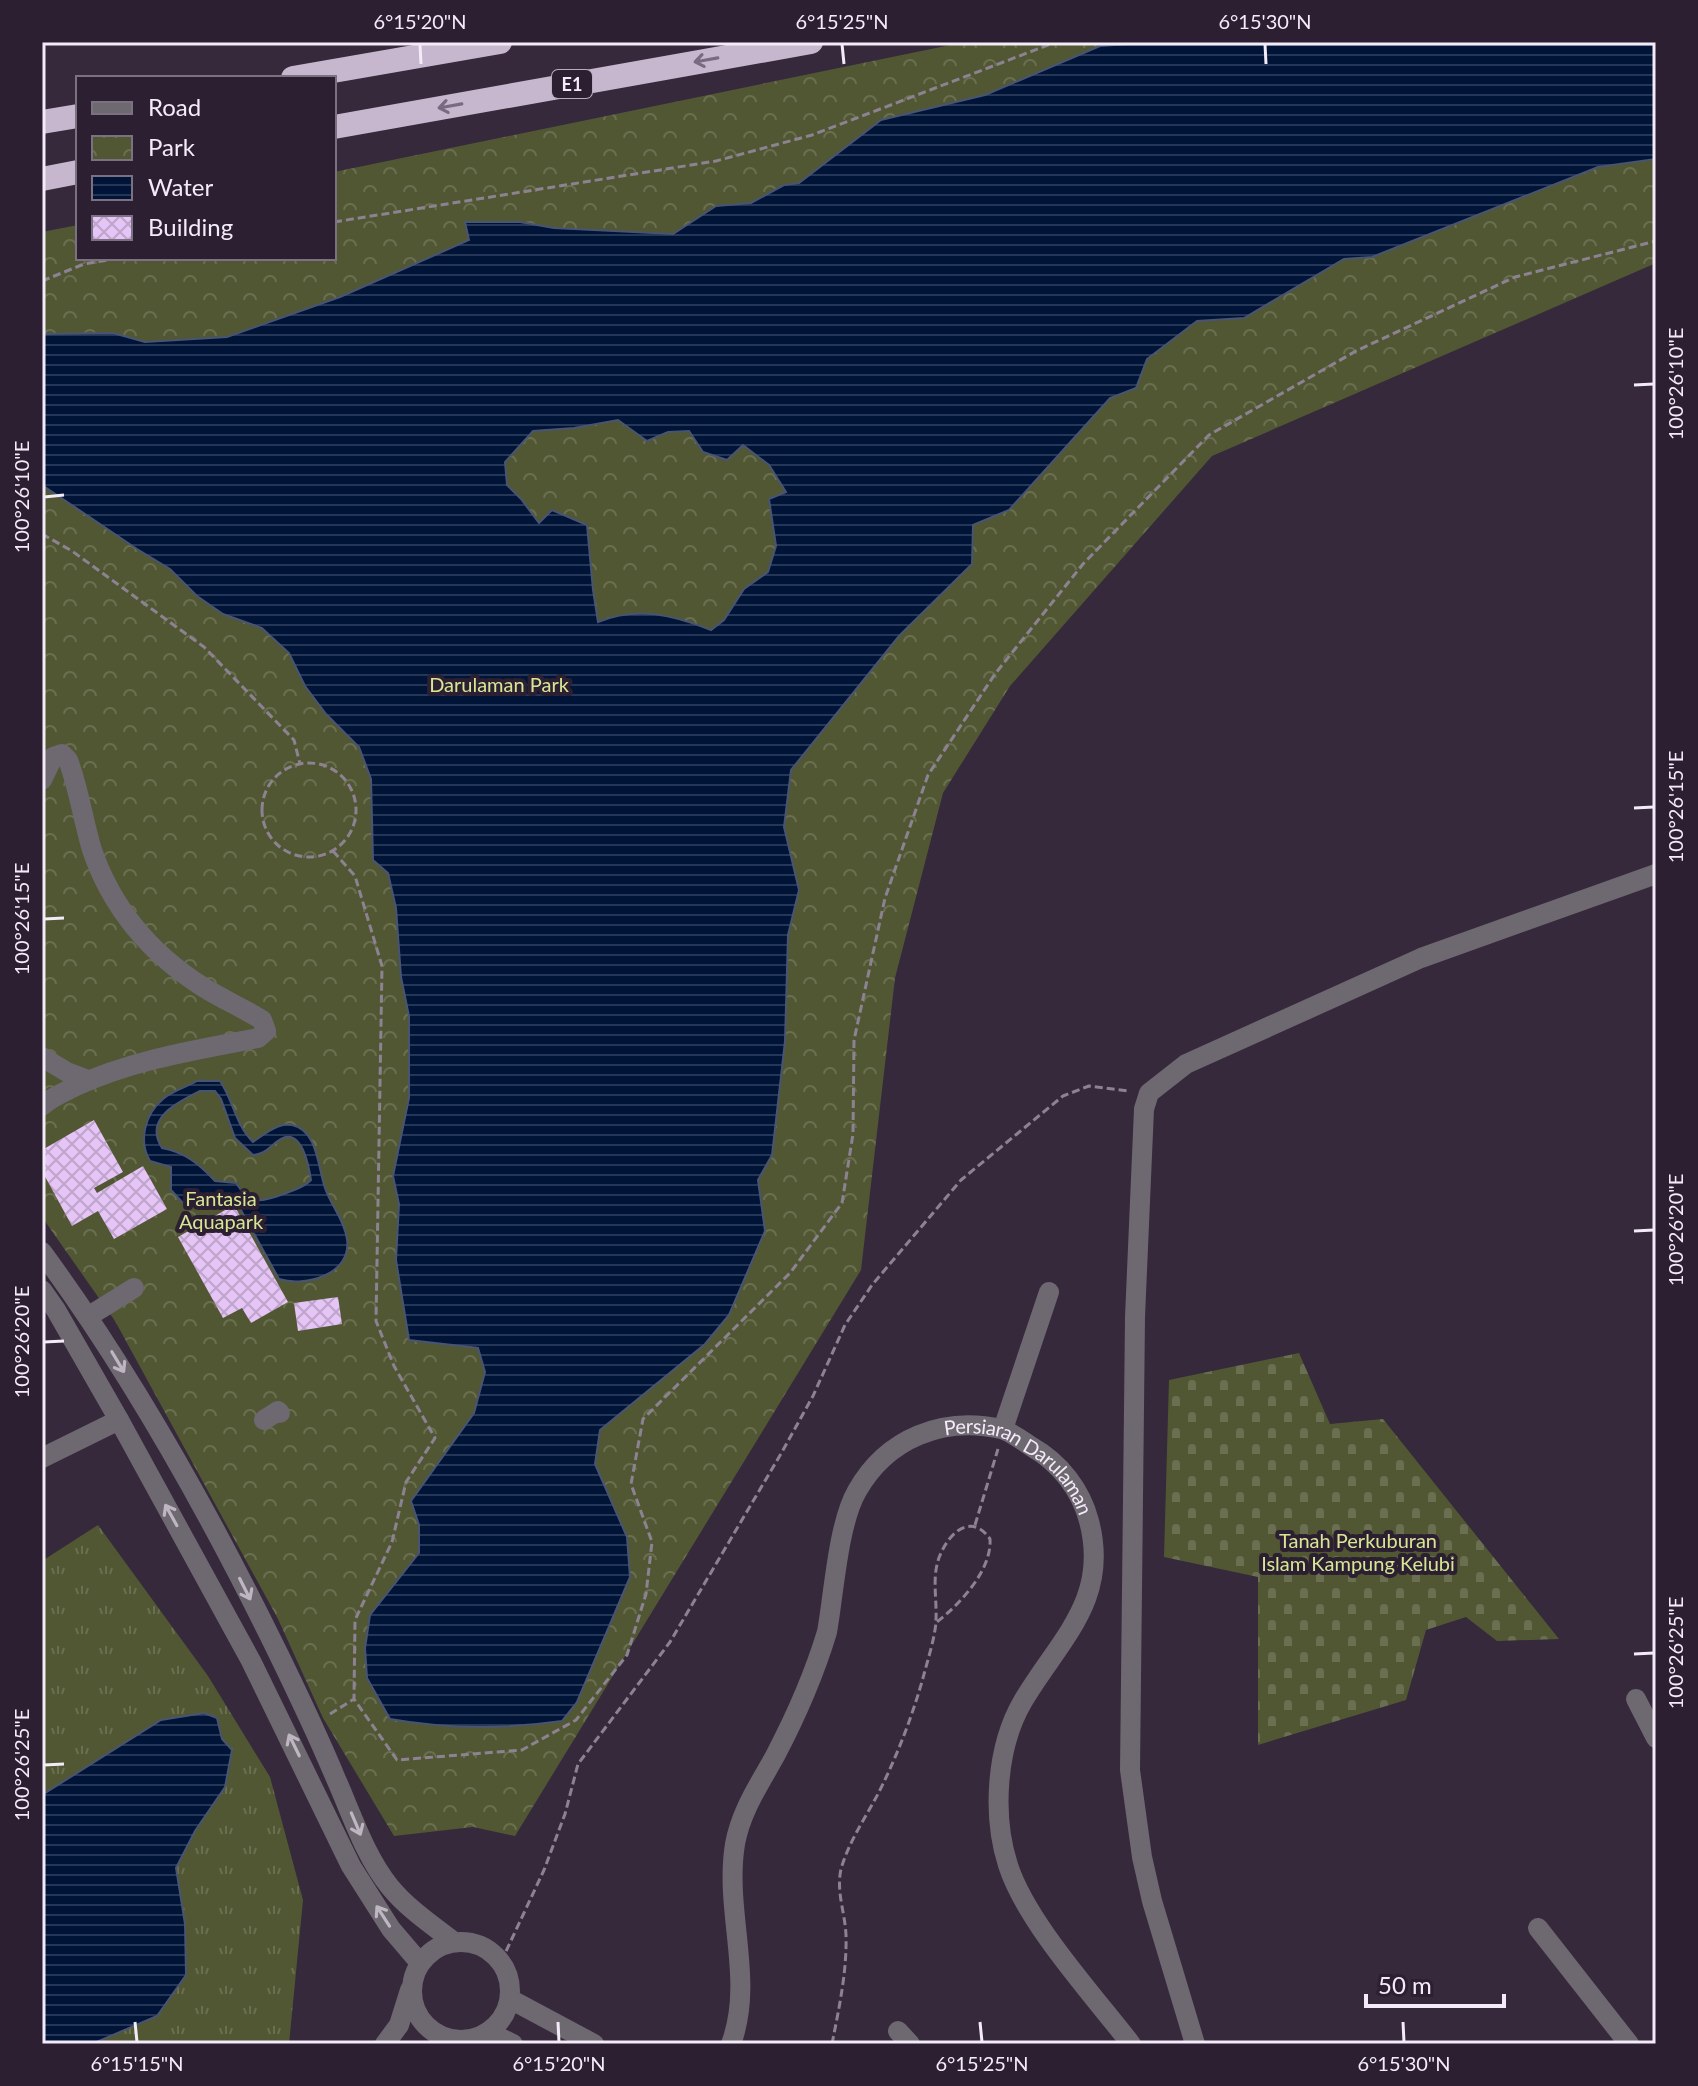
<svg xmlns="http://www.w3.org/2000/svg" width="1698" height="2086" font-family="Lato,sans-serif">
<defs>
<pattern id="grass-tufts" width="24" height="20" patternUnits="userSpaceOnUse" patternTransform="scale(2)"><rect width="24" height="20" fill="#515733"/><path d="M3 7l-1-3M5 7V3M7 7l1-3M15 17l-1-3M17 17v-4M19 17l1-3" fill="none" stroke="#6b6f51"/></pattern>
<pattern id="cemetery-stones" width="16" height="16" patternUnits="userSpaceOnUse" patternTransform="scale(2)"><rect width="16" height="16" fill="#515733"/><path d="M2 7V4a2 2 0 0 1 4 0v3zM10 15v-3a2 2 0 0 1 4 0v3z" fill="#6b6f51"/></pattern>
<pattern id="park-crowns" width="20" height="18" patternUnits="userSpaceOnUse" patternTransform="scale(2)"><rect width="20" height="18" fill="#515733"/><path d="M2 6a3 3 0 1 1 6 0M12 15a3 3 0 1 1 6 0" fill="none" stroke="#6b6f51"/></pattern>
<pattern id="water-rules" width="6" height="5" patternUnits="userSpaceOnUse" patternTransform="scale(2)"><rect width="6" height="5" fill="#001438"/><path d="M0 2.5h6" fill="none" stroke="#263656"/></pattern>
<pattern id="building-cross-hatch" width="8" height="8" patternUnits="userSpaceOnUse" patternTransform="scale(2)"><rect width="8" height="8" fill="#e5c4f6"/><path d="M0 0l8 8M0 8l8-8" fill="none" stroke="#bea4cb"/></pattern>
</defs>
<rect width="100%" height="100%" fill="#35293b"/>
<path fill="url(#grass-tufts)" d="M98,1525L208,1676L270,1777L303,1900L289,2044H92L157,2016L185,1924L176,1868L195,1831L225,1787L230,1765L217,1718L161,1720L42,1795V1561Z"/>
<path fill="url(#cemetery-stones)" d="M1299,1353L1330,1424L1383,1419L1559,1639L1497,1641L1466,1617L1426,1630L1406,1700L1258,1745V1577L1164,1557L1169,1380Z"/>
<path fill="url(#park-crowns)" d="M965,42H1656V263L1212,456L1010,686L943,793L895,978L861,1270L515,1836L473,1827L394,1836L323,1718L278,1619L115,1321L42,1217V232L78,225V258H334V172Z"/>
<path fill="url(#water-rules)" stroke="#495472" stroke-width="2" fill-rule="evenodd" d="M1158,42H1656V159L1598,167L1372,257L1344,259L1244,318L1197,321L1147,359L1136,388L1110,398L1009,510L973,525L972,564L899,636L791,770L784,827L799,890L788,935L785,1041L772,1155L758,1180L765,1231L729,1315L705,1344L600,1430L595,1464L627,1537L630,1577L577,1702L562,1721C506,1729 446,1729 390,1719L367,1678L365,1648L370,1615L419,1553V1525L411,1501L474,1413L485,1372L478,1348L409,1340L396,1260L399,1204L393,1176L409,1098V1016L401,977L396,908L388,873L373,860L371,779L359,747L326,714L305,686L289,653L262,628L223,614L197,596L170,569L137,549L42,485V334L113,333L145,342L227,337L340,297L469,240L465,222H520L554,228L673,234L716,206L751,203L784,185L799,183L881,120L985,95L1100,46ZM618,420L647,441L668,432L689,431L703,452L727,460L743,445L769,465L786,492L769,499L776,546L768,572L744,589L724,620L711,630C673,615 638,606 598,622L593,590L587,525L552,510L539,523L521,499L507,485L505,462L533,431L574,428Z
M197,1081H220C233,1100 236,1126 253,1142C263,1135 279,1122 292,1125C318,1130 318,1169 325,1188C331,1206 344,1219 347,1239C352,1275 305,1287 279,1279L236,1201L208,1199L199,1205L182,1202L171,1190V1167L150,1161C138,1141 145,1114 163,1099C172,1091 187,1087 197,1081ZM200,1091H215L221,1099L235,1138L253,1155C267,1154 270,1145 281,1139C302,1127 309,1167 311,1180C304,1188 266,1202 255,1200C246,1199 241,1190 236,1183L215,1181C200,1165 185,1152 162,1148C143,1118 178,1102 200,1091Z
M204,1713L217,1718L222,1739L232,1750L225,1787L195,1831L176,1868L185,1924L186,1975L157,2016L92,2044H42V1795L161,1720Z"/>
<path fill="url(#building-cross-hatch)" d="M94,1120L123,1172L94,1188L97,1193L143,1166L167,1209L114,1239L98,1211L72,1226L42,1171V1150Z
M234,1205L288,1302L251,1323L242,1308L223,1318L178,1237Z
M338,1297L342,1324L298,1331L294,1303Z"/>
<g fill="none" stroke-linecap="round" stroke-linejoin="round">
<path stroke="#8d8292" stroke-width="3" stroke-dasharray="8 4" stroke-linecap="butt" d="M334,222L716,161L812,135L1056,42
M42,281L84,264L119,258
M42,534L72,551L204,647L294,740L300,764
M262 810a47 47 0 1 1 94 0a47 47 0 1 1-94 0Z
M333,851L355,876L382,966L376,1321L394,1366L435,1438L406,1482L392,1542L355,1620L354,1699L397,1760L522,1750L576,1720L627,1655L646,1594L652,1542L631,1484L643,1419L790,1273L842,1203L853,1134L854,1040L885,898L928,775L995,674L1083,564L1209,435L1356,351L1515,277L1656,241
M975,1525L998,1449
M330,1714L354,1699
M501,1962L544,1870L565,1814L578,1764L670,1642L782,1452L813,1396L845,1325L872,1285L961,1180L1063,1096L1089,1086L1129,1091
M832,2044C839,2008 847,1972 846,1935C845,1912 836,1892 841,1869C849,1841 866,1817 879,1792C897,1756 912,1717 923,1678C927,1662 936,1635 936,1619C937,1597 931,1574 941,1553C951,1530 973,1514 990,1539C992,1570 960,1604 937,1622"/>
<g stroke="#6e6871" stroke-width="20">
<path d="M42,780L53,757L62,754L68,760C79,789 83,820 92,850C112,908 151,954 203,987C222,999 243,1008 262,1020L266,1031L258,1038C195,1050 132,1060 74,1087C63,1093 51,1097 42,1106"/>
<path d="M42,1057L67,1072L88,1080"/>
<path d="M42,1252C134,1377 210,1514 278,1653C298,1694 318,1736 336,1779C352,1815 365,1856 390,1887C407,1908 432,1925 454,1942"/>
<path d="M42,1290L56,1310L119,1420L251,1661L351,1866L391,1929L420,1963"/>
<path d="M89,1316L134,1288"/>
<path d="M264,1420L278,1411L280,1413"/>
<path d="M1003,1429L1049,1292"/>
<path d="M42,1458L119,1420"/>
<path d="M1636,1699L1656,1738"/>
<path d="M1538,1928L1629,2044"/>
<circle cx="461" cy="1991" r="49"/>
<path d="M510,1999L594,2044"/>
<path d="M898,2031L910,2044"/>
<path d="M488,2032L513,2044"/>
<path d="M385,2044L399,2025L410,1990"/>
<path id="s1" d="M731,2044C755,1979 724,1912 735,1844C741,1811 759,1785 775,1756C796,1716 814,1675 827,1632C834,1593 838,1524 857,1491C887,1438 943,1416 1001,1429C1011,1432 1023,1441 1032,1447C1060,1463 1081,1490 1089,1521C1110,1600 1059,1640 1023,1701C996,1747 992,1815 1008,1865C1026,1922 1094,1996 1131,2044"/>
<path d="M1195,2044L1152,1901L1142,1857L1130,1770L1135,1317L1144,1109L1149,1093L1186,1064L1421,958L1656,874"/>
</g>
<path stroke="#c6b7ce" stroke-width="24" d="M293,78L500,42
M42,122L78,116
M334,127L811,42
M42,179L78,172"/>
</g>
<defs><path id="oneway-shaft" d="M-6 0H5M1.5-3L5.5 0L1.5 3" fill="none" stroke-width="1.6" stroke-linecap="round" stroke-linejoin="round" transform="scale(2)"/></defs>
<g stroke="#786b80">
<use href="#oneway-shaft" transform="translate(706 60) rotate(170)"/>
<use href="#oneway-shaft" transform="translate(450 106) rotate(170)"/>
</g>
<g stroke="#beb7c2">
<use href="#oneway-shaft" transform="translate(118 1362) rotate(59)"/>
<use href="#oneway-shaft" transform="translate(171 1515) rotate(-119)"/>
<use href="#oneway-shaft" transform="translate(245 1589) rotate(63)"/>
<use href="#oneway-shaft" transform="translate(294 1745) rotate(-116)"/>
<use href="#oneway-shaft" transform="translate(356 1824) rotate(67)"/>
<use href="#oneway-shaft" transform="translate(383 1916) rotate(-123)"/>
</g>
<path fill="none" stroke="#f4ebf8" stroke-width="3" d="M420,44L421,64M842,44L844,64M1265,44L1266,64M1634,385L1654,384M44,497L64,495M1634,808L1654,807M44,919L64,918M1634,1231L1654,1230M44,1342L64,1341M1634,1654L1654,1653M44,1765L64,1764M135,2022L137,2042M558,2022L559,2042M980,2022L982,2042M1403,2022L1404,2042"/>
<g text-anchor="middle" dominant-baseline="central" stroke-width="8" stroke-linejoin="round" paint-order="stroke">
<rect fill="#2b1f31" stroke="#b8aebc" stroke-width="2" x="552" y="70" width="40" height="28" rx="6"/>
<g font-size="18" font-weight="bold" fill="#f4ebf8">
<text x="572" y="84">E1</text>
</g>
<g font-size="20" fill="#d7e694" stroke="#2b1f31">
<text x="499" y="684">Darulaman Park</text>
<text x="221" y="1198">Fantasia<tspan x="221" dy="23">Aquapark</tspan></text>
<text x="1358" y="1540">Tanah Perkuburan<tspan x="1358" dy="23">Islam Kampung Kelubi</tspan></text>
</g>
<g font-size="20" fill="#f4ebf8" stroke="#2b1f31">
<text stroke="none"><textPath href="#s1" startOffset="780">Persiaran Darulaman</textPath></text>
</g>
</g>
<rect width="1698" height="2086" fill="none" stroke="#2b1f31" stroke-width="88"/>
<rect x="76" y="76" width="260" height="184" fill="#2b1f31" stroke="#7b7181" stroke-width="2"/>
<rect x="92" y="102" width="40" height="12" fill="#6e6871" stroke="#7b7181" stroke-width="2"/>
<text x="148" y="116" font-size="24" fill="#f4ebf8">Road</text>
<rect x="92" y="136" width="40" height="24" fill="url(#park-crowns)" stroke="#7b7181" stroke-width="2"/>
<text x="148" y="156" font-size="24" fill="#f4ebf8">Park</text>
<rect x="92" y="176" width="40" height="24" fill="url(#water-rules)" stroke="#7b7181" stroke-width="2"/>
<text x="148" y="196" font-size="24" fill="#f4ebf8">Water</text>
<rect x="92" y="216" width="40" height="24" fill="url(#building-cross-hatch)" stroke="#7b7181" stroke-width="2"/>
<text x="148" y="236" font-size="24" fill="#f4ebf8">Building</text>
<path d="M1366 1994v12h138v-12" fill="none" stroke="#f4ebf8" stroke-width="4"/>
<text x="1378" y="1994" font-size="24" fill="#f4ebf8" stroke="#2b1f31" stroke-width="6" paint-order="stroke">50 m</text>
<rect x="44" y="44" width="1610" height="1998" fill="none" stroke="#f4ebf8" stroke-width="3"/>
<g font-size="20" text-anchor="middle" fill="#f4ebf8">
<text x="420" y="29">6°15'20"N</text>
<text x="842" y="29">6°15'25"N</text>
<text x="1265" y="29">6°15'30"N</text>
<text transform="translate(1676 384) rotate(-90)" y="7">100°26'10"E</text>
<text transform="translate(22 497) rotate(-90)" y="7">100°26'10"E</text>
<text transform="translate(1676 807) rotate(-90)" y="7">100°26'15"E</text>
<text transform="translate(22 919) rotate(-90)" y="7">100°26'15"E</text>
<text transform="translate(1676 1230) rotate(-90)" y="7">100°26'20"E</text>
<text transform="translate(22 1342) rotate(-90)" y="7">100°26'20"E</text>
<text transform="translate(1676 1653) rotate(-90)" y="7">100°26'25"E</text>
<text transform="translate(22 1765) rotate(-90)" y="7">100°26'25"E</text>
<text x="137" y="2071">6°15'15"N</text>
<text x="559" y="2071">6°15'20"N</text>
<text x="982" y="2071">6°15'25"N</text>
<text x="1404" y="2071">6°15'30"N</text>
</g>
</svg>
